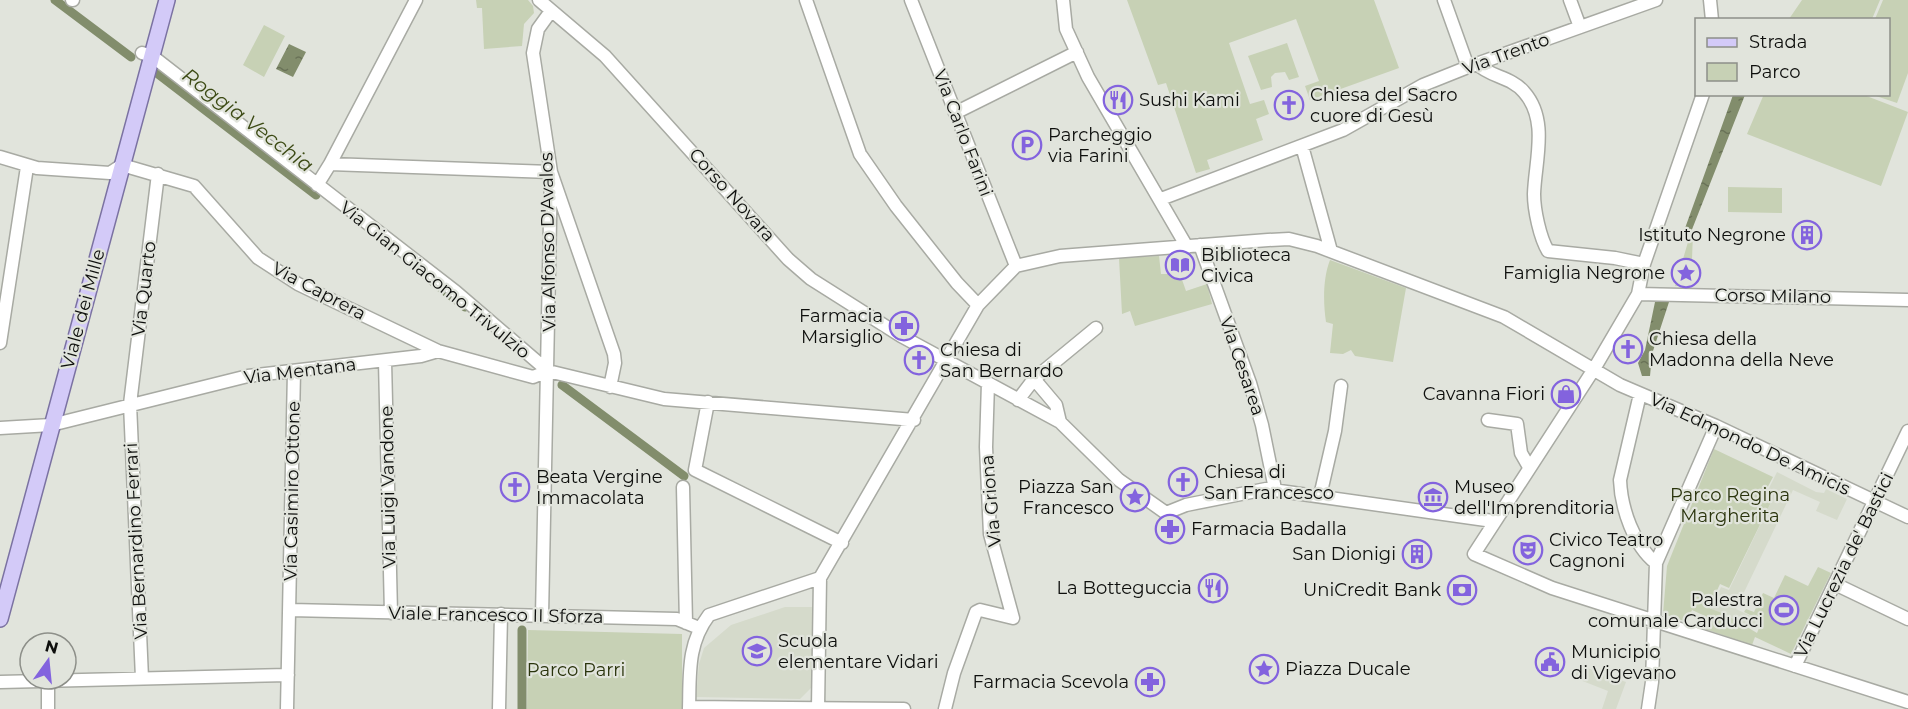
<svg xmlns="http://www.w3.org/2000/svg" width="1908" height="709" font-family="Montserrat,sans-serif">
<defs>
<pattern id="water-ripples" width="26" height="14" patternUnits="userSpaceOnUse" patternTransform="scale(1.5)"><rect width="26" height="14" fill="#828d6c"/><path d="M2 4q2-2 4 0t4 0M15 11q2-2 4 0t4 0" fill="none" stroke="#697257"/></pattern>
</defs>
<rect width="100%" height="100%" fill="#e1e4dc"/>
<path fill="#d5dacb" d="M1777,472L1816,492L1824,493L1826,489L1847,499L1837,520L1816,511L1820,502L1793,490L1736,609L1759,620L1755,628L1711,609L1721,587L1729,590L1773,498L1766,494Z
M785,607H813L811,688L800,699L696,697L699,664L704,648L731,625Z
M1579,665L1626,682L1616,709H1602L1608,691L1575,678Z"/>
<path fill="#c7d1b5" d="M476,0H528L533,6L534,13L524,24L522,46L484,49L482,8H477Z
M1127,0H1374L1399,68L1310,100L1305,86L1319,81L1296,19L1229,43L1250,104L1264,100L1269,114L1256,119L1263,140L1207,160L1210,169L1196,173L1166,83L1158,85Z
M1802,0H1880L1872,19H1789Z
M1883,0H1908V73L1897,103L1873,95L1888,94V20L1875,19Z
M264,25L285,36L264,77L243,65Z
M1287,43L1299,77L1289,80L1285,72L1275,73L1271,77L1272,87L1261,90L1248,56Z
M1764,94L1864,95L1908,112L1881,186L1747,134Z
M1728,187L1782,188V213L1728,212Z
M1691,232L1693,233L1691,286H1675Z
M1159,256L1161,274H1180L1186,291L1207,284L1212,304L1135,326L1130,311L1122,314L1119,258Z
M1330,260L1406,288L1393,362L1355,356L1351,350L1343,354L1330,353L1333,324L1326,322C1323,302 1323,278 1330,260Z
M1714,449L1773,477L1764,494L1773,498L1729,588L1720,584L1709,608L1727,615L1757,633L1762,621L1744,612L1746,609L1754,612L1763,593L1774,598L1785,575L1808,586L1818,567L1831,573L1791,654L1755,637L1752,645L1702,628L1705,616L1692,610L1687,622L1663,614L1667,566Z
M528,630L682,634V709H527Z"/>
<path fill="url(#water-ripples)" d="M289,44L306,52L293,77L276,69Z
M1733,95H1745L1691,232L1684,231Z
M1655,302H1669L1652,354L1650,376H1642L1638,363L1645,350Z"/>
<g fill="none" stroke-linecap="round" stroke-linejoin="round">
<path stroke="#828d6c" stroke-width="9" d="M55,0L131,57
M158,74L316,195
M427,277L465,307
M562,385L684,476
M522,709V630"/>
<g stroke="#a8aaa3" stroke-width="15">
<path id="minor" d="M72,0H73
M539,0L605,56L788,259L811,279L901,336L1060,422L1119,480L1166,513L1186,505L1266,489L1493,521
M806,0L860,154L896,206L957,283L978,305
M911,0L1016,266
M1063,0L1066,29L1088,77L1187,247
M1444,0L1468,67
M1570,0L1580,27
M1710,0L1712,20
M142,53L152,56L456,292L548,371L664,399L914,420
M1477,64C1490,77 1512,77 1524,92C1549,120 1535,161 1534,194C1534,210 1540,238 1548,251L1615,258L1644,264
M1703,94L1644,264L1638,294L1594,369L1474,554L1552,588L1908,702
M955,113L1077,52
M1302,146L1331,251
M0,157L37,168L110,173L122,165L194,186L258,258L298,284L438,351L533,377L548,371
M330,164L416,0
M317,185L330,164L551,172L614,354L615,363L610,387
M1161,199L1343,130L1423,85L1468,67L1656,0
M1200,245L1250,383L1262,425L1275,489
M1638,294L1908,300
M0,343L27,167
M385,361L391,613
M1034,379L1056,405L1060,422
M988,383L986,447L990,534L1013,618
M1640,394L1620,480C1621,508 1634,546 1656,563
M1018,400L1034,379L1096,328
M708,402L695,470L842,543
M1488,420L1517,424L1521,453L1529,467
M0,428L51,425L248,376L421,356L438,351
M683,487L686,623
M1320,496L1335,431L1341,386
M1835,584L1908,619
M290,610L677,619L699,628
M542,616L551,172L533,53L538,29L551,11
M1795,666L1908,431
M142,678L130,404L158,174
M48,681V709
M0,682L288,675
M689,707L904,709
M818,708L820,578
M287,709L294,371
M499,709L501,614
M689,709C690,674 687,644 709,615L820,578L978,305L1016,266L1060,256L1268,240L1289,239L1317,246L1504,317L1620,385L1716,426L1908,517
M945,709L954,673L976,612L980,610L1013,618
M1648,709L1652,682L1656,563L1716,426"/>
</g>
<g stroke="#7b72a2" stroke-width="18">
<path id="major" d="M0,619L167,0"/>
</g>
<use href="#minor" stroke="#fff" stroke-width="12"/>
<use href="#major" stroke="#d3caf8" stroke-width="15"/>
</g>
<defs>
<g id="restaurant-ring" transform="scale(1.5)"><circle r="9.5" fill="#e1e4dc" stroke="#8363de" stroke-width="1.5"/><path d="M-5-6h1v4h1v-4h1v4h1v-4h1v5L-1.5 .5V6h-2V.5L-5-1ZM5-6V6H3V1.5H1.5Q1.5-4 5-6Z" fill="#8363de"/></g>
<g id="church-ring" transform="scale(1.5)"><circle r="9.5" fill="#e1e4dc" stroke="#8363de" stroke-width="1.5"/><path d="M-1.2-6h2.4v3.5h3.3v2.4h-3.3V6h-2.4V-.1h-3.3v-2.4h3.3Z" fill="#8363de"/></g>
<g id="parking-ring" transform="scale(1.5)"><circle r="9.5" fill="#e1e4dc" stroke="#8363de" stroke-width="1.5"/><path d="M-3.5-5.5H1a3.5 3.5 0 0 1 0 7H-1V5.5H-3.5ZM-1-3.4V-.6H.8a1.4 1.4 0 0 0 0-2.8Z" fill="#8363de"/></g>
<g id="building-ring" transform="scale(1.5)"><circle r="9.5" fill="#e1e4dc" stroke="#8363de" stroke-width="1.5"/><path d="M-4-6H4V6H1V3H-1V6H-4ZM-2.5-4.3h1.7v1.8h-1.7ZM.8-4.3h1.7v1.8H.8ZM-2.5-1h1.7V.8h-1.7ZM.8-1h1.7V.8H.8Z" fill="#8363de"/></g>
<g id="library-ring" transform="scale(1.5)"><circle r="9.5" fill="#e1e4dc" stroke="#8363de" stroke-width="1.5"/><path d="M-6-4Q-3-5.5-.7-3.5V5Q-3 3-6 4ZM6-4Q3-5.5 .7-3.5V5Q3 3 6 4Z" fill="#8363de"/></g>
<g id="sight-ring" transform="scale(1.5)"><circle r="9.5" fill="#e1e4dc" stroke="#8363de" stroke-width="1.5"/><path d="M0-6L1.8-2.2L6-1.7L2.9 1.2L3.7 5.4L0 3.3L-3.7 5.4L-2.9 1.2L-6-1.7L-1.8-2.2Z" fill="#8363de"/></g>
<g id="pharmacy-ring" transform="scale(1.5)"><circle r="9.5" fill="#e1e4dc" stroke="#8363de" stroke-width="1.5"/><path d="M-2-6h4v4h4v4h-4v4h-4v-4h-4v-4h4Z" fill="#8363de"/></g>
<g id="shop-ring" transform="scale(1.5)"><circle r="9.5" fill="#e1e4dc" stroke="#8363de" stroke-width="1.5"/><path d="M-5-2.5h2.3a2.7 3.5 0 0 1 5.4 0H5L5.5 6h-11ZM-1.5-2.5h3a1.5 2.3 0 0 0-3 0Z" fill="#8363de"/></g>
<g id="museum-ring" transform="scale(1.5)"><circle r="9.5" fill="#e1e4dc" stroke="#8363de" stroke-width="1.5"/><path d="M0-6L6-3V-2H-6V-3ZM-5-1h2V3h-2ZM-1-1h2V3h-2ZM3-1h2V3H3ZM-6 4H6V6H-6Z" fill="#8363de"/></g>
<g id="theatre-ring" transform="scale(1.5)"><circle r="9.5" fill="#e1e4dc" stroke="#8363de" stroke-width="1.5"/><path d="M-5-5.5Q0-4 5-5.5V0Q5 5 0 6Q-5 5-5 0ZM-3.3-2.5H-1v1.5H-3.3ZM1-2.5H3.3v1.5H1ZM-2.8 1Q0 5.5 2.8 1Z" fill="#8363de"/></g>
<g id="bank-ring" transform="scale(1.5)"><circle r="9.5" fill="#e1e4dc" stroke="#8363de" stroke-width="1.5"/><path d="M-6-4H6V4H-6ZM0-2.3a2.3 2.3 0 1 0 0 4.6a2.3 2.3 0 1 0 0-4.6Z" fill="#8363de"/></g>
<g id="stadium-ring" transform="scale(1.5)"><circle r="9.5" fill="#e1e4dc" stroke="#8363de" stroke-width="1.5"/><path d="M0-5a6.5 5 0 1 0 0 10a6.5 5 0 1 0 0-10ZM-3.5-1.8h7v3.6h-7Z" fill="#8363de"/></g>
<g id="school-ring" transform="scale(1.5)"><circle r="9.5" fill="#e1e4dc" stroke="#8363de" stroke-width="1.5"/><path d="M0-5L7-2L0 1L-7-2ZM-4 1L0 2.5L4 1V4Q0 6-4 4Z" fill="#8363de"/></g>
<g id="civic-ring" transform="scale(1.5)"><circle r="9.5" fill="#e1e4dc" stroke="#8363de" stroke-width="1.5"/><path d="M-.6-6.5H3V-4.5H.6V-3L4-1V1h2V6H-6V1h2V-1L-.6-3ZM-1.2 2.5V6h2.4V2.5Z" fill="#8363de"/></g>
</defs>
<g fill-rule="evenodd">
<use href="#restaurant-ring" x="1118" y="100"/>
<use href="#church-ring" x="1289" y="105"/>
<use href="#parking-ring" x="1027" y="145"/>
<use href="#building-ring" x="1807" y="235"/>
<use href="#library-ring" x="1180" y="265"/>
<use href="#sight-ring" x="1686" y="273"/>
<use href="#pharmacy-ring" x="904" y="326"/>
<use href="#church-ring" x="1628" y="349"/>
<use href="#church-ring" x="919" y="360"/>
<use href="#shop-ring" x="1566" y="394"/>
<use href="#church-ring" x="1183" y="482"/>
<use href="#church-ring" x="515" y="487"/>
<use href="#sight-ring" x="1135" y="497"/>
<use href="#museum-ring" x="1433" y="497"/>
<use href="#pharmacy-ring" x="1170" y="529"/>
<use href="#theatre-ring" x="1528" y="550"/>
<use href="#building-ring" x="1417" y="554"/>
<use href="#restaurant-ring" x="1213" y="588"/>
<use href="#bank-ring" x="1462" y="590"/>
<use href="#stadium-ring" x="1784" y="610"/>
<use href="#school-ring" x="757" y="651"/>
<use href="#civic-ring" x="1550" y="662"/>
<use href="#sight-ring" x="1264" y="669"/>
<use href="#pharmacy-ring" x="1150" y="682"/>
</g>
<g text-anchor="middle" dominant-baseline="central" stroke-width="4.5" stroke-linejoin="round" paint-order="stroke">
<g font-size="18" fill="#0e0f0d" stroke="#e1e4dc">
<text transform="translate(1506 54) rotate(-20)">Via Trento</text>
<text transform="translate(963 133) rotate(69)">Via Carlo Farini</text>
<text transform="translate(732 195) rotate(48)">Corso Novara</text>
<text transform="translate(548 242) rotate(-91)">Via Alfonso D'Avalos</text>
<text transform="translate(435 280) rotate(39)">Via Gian Giacomo Trivulzio</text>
<text transform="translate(144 289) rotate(-83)">Via Quarto</text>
<text transform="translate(319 291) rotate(28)">Via Caprera</text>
<text transform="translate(1773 296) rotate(1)">Corso Milano</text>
<text transform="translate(83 309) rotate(-75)">Viale dei Mille</text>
<text transform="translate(1242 366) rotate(71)">Via Cesarea</text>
<text transform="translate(300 371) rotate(-7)">Via Mentana</text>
<text transform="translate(1750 444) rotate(25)">Via Edmondo De Amicis</text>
<text transform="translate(388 487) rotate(-91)">Via Luigi Vandone</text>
<text transform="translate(292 491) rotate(-89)">Via Casimiro Ottone</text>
<text transform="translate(991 501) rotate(-95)">Via Griona</text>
<text transform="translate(136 541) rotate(-93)">Via Bernardino Ferrari</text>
<text transform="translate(1844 565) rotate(-64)">Via Lucrezia de' Bastici</text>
<text transform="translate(496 615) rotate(1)">Viale Francesco II Sforza</text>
</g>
<g font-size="18" fill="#0e0f0d" stroke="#e1e4dc" text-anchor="start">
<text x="1310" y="95">Chiesa del Sacro<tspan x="1310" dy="21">cuore di Gesù</tspan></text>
<text x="1139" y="100">Sushi Kami</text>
<text x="1048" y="135">Parcheggio<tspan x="1048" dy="21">via Farini</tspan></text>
<text x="1786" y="235" text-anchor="end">Istituto Negrone</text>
<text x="1201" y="255">Biblioteca<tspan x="1201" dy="21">Civica</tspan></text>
<text x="1665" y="273" text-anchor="end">Famiglia Negrone</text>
<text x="883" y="316" text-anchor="end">Farmacia<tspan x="883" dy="21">Marsiglio</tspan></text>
<text x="1649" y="339">Chiesa della<tspan x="1649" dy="21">Madonna della Neve</tspan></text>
<text x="940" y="350">Chiesa di<tspan x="940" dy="21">San Bernardo</tspan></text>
<text x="1545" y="394" text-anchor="end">Cavanna Fiori</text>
<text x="1204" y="472">Chiesa di<tspan x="1204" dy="21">San Francesco</tspan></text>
<text x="536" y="477">Beata Vergine<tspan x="536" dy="21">Immacolata</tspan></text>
<text x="1114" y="487" text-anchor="end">Piazza San<tspan x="1114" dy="21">Francesco</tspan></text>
<text x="1454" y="487">Museo<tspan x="1454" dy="21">dell'Imprenditoria</tspan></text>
<text x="1191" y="529">Farmacia Badalla</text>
<text x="1549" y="540">Civico Teatro<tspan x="1549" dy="21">Cagnoni</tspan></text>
<text x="1396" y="554" text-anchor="end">San Dionigi</text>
<text x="1192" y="588" text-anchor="end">La Botteguccia</text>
<text x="1441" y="590" text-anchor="end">UniCredit Bank</text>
<text x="1763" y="600" text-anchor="end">Palestra<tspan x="1763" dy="21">comunale Carducci</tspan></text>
<text x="778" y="641">Scuola<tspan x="778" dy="21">elementare Vidari</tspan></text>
<text x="1571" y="652">Municipio<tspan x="1571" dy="21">di Vigevano</tspan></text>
<text x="1285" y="669">Piazza Ducale</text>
<text x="1129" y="682" text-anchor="end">Farmacia Scevola</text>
</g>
<g font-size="18" fill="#2a340c" stroke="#e1e4dc">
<text x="1730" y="495">Parco Regina<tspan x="1730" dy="21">Margherita</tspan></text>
<text x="576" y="670">Parco Parri</text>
</g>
<g font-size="20" font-style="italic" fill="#3c4a14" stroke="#e1e4dc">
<text transform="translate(248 120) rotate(37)">Roggia Vecchia</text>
</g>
</g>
<rect x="1695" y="18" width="195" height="78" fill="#e1e4dc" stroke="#8d8f89" stroke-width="1.5"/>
<rect x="1707" y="38" width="30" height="9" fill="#d3caf8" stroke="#8d8f89" stroke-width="1.5"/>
<text x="1749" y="48" font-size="18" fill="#0e0f0d">Strada</text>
<rect x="1707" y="63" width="30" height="18" fill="#c7d1b5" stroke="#8d8f89" stroke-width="1.5"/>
<text x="1749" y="78" font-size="18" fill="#0e0f0d">Parco</text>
<g transform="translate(48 661) rotate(15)"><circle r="28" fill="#e1e4dc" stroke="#8d8f89" stroke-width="1.5"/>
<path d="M0-4.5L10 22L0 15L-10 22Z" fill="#8363de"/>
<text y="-9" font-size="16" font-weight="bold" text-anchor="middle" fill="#0e0f0d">N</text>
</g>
</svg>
